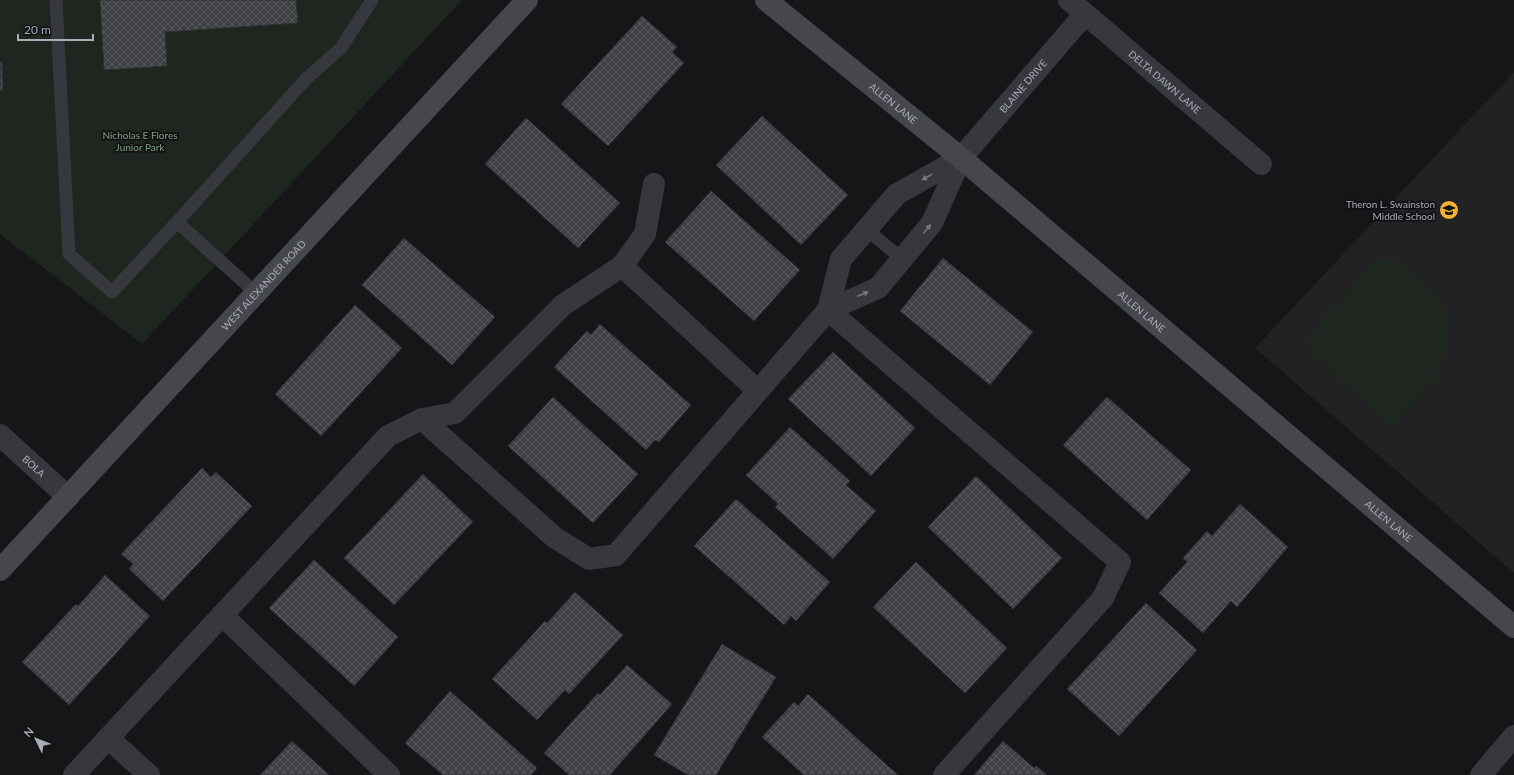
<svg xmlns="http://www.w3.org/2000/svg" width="1514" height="775" font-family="Lato,sans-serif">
<defs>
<pattern id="building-cross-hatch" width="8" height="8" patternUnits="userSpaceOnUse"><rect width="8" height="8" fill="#404145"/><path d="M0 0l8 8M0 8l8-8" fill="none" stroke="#595a5e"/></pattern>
</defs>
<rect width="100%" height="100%" fill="#161618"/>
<path fill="#222225" d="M1514,72V573L1255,348Z"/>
<path fill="#1e261f" d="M0,0H462L142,344L0,234Z
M1379,259L1395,260L1411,267L1426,286L1438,295L1446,309L1445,323L1449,344L1435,382L1392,426L1309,352L1308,336L1369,267Z"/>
<path fill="url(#building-cross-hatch)" stroke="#303034" d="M100,0H296L298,23L165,32L167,66L104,70Z
M642,16L677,47L672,52L684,63L608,146L561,104Z
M0,62H2L3,90H0Z
M762,116L848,195L801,245L716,165Z
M526,118L620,203L578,248L485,164Z
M711,191L800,270L754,321L665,242Z
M404,238L495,317L452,365L362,285Z
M943,258L1033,332L990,385L900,311Z
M355,305L402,348L321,436L275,394Z
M600,324L691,405L659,442L655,440L646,450L554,367L587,331L591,335Z
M833,352L915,428L871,476L788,399Z
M553,397L638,474L593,523L508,446Z
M1107,397L1191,470L1147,520L1063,445Z
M790,427L850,481L846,485L876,511L833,559L775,507L778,504L746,475Z
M202,468L211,477L216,472L252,506L163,601L129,569L133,564L121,554Z
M423,474L473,522L394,605L344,558Z
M976,476L1062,558L1013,609L928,527Z
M736,499L830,582L796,621L791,616L784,625L694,546Z
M1240,504L1288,547L1237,607L1231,601L1203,633L1159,593L1187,562L1183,558L1207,531L1212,536Z
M314,560L398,637L354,686L269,608Z
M916,562L1007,648L965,693L873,607Z
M105,575L150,616L69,705L22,662L76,604L78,606Z
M575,592L623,635L569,694L565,690L537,720L492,679L545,621L547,623Z
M1146,603L1197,650L1119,736L1067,689Z
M722,644L776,677L716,775H688L654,755Z
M627,665L672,704L610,775H569L544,753L598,693L600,695Z
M450,691L537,768L531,775H443L405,743Z
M808,694L898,775H804L762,737L794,702L798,706Z
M292,741L329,775H260Z
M1003,741L1034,768L1036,766L1047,775H974Z"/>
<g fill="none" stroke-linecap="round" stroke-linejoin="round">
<path stroke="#37383d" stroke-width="13" d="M56,0L69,254L112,292L177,222L257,294
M177,222L306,79L341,48L372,0
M866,229L902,259"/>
<g stroke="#37383d" stroke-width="22">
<path id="s1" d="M1069,0L1261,164"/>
<path d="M622,266L757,390"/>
<path d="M828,310L1120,562L1103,598L944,775"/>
<path d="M828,310L841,259L897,194L961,158"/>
<path id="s2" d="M422,419L554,537L589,559L616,555L828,310L878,288L932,223L961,158L1085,14"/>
<path id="s3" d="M0,435L68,497"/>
<path d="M222,615L389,775"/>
<path d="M108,738L149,775"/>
<path d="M74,775L388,436L422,419L455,413L563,305L622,266L645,234L654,184"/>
<path d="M1481,775L1514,736"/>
</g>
<g stroke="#45474d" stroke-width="22">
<path id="s4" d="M766,0L961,158L1514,627"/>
<path id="s5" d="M0,570L527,0"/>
</g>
</g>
<defs><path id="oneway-solid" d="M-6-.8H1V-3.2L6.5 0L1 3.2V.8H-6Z"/></defs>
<g fill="#757881">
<use href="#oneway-solid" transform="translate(927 177) rotate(151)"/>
<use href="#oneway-solid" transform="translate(927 229) rotate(-50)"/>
<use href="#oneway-solid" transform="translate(863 294) rotate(-23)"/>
</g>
<defs>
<g id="school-disc" transform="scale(1)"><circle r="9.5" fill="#f2b134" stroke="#111113"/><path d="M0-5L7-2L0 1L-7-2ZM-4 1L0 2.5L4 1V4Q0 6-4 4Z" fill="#111"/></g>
</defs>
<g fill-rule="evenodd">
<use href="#school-disc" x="1449" y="210"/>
</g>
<g text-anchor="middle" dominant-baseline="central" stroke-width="3.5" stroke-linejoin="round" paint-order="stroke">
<g font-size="10" fill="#a8adb8" stroke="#111113">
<text stroke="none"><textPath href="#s1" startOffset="126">DELTA DAWN LANE</textPath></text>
<text stroke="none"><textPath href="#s2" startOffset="875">BLAINE DRIVE</textPath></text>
<text stroke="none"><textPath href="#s4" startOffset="164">ALLEN LANE</textPath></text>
<text stroke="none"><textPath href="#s5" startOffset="388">WEST ALEXANDER ROAD</textPath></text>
<text stroke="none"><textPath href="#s4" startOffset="488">ALLEN LANE</textPath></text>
<text stroke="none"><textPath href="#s3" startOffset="46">BOLA</textPath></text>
<text stroke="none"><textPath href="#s4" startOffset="812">ALLEN LANE</textPath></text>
</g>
<g font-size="10" fill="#7fa381" stroke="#111113">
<text x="140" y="135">Nicholas E Flores<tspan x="140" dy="12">Junior Park</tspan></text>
</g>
<g font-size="10" fill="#a8adb8" stroke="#111113" text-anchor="end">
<text x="1435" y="204">Theron L. Swainston<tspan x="1435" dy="12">Middle School</tspan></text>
</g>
</g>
<g transform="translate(36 739) rotate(313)" stroke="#111113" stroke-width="3" paint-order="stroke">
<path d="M0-3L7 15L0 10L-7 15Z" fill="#a8adb8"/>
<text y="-6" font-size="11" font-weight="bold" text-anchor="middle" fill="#a8adb8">N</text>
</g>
<path d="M18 34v6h75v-6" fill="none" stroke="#a8adb8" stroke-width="2"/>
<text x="24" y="34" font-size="12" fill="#a8adb8" stroke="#111113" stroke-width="3" paint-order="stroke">20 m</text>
</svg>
